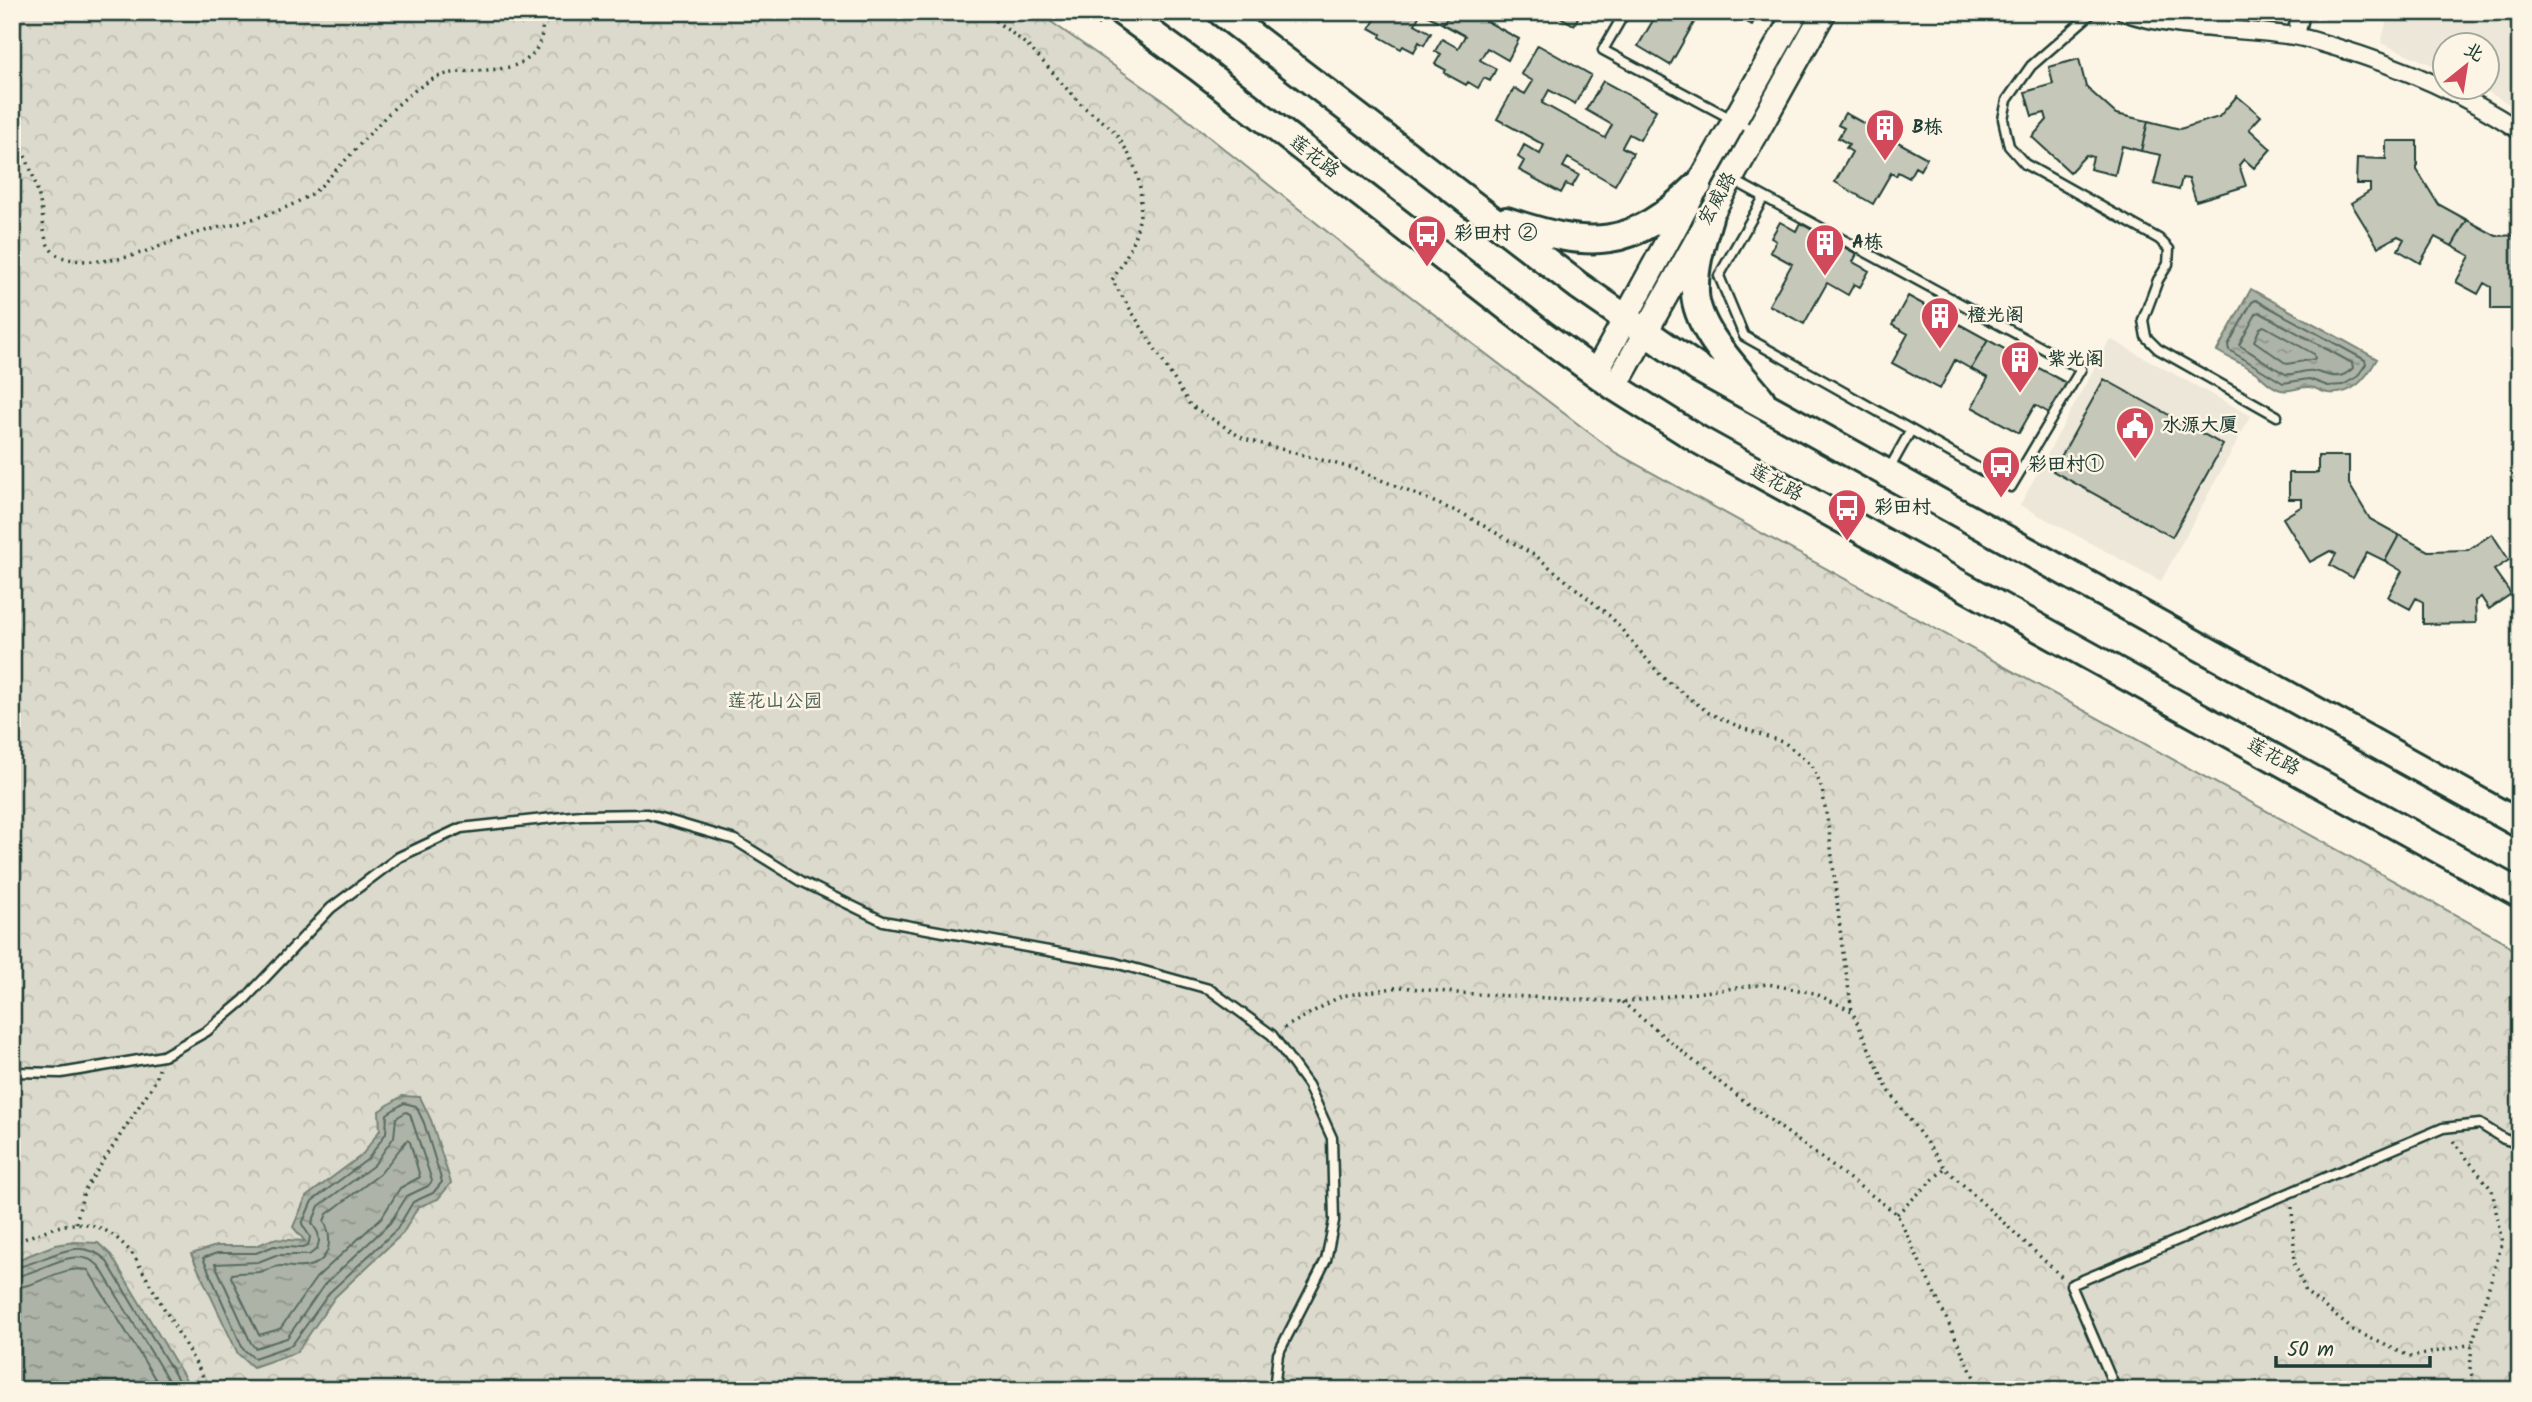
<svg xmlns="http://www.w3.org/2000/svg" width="2532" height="1402" font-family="Kalam,'LXGW WenKai TC',sans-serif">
<defs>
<pattern id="forest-crowns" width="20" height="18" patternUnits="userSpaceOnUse" patternTransform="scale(1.75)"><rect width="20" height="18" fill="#dcdacc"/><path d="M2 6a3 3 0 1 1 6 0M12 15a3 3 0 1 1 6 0" fill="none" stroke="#bcbcb0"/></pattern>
<pattern id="water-ripples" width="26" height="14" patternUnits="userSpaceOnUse" patternTransform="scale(1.75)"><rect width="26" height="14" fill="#aeb3a7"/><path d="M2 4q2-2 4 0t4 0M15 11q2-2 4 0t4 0" fill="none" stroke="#8d9389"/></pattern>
</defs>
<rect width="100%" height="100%" fill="#fcf5e5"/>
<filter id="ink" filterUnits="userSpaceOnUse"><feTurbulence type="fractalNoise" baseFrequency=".0143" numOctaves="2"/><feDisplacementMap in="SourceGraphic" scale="14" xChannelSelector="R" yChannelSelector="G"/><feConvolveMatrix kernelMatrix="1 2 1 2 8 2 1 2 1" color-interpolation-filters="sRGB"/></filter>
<g filter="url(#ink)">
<path fill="#ece7d8" d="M2389,12H2520V110L2481,88H2486V46H2444V70L2381,43Z
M2110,339L2251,416L2161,581L2020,505Z"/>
<path fill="url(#forest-crowns)" stroke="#7e8c80" stroke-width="2" d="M12,12H1037L1167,103L1355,254L1616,453L2503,941L2520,958V1390H12Z"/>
<path fill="url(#water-ripples)" stroke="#758479" stroke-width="2" d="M2251,289L2377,359C2366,378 2353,396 2328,393C2321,392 2313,386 2308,387C2298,387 2291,392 2281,390C2269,387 2264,378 2255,372C2243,364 2229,358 2217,351Z
M402,1096L420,1097L431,1120L451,1183L438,1199L418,1207L403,1233L335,1297L297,1352L253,1367L238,1354L191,1254L216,1246H256L273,1239L305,1241L293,1227L306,1197L362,1155L380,1130L379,1111Z
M74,1242L98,1243L111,1255L192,1390H12V1262L55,1245Z"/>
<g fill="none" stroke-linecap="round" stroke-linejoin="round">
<path stroke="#586c62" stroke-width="2" d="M2256,300L2365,360L2366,364L2357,377L2343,385L2328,386L2309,379L2283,383L2229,350L2228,345L2252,302Z
M2259,312L2352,363L2353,368C2339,382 2330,375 2313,371C2304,369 2295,376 2286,374C2283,374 2244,348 2239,345L2256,314Z
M2264,326L2314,354L2315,359L2287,364L2254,341L2260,328Z
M404,1103L416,1106L424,1123L442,1182L433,1193L413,1202L397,1229L330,1292L292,1345L254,1358L243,1349L203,1258L217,1253H256L274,1246L302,1248L308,1246L310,1237L302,1224L312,1201L368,1159L386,1133L387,1114Z
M406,1112L410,1114L432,1181L428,1186L407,1196L390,1223L324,1285L287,1338L255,1348L251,1343L215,1264L258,1262L276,1255H309L317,1249L319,1241L318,1233L312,1223L319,1206L374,1165L394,1137L396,1118Z
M407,1140L410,1142L420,1177L400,1188L382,1217L316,1278L280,1329L259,1335L231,1277L232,1274C240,1272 250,1273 259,1272C267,1271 273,1266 281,1266C290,1266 300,1269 309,1266C331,1261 333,1238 324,1221L327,1214L380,1174Z
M12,1268C44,1265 75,1232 106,1260L184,1390
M12,1277C40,1275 74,1242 99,1266L174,1390
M12,1288C39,1287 60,1265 88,1270L162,1390"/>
</g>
<path fill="#c5c7b9" stroke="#1f3d34" stroke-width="2" d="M1372,12H1450L1443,24L1421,12L1415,24L1431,33L1424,45L1419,42L1414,52L1403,46L1401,49L1380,37L1381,34L1370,28L1376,18L1370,15Z
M1450,12H1470L1519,39L1508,60L1487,48L1480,60L1496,69L1490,81L1484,78L1478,88L1468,82L1466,85L1444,73L1446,70L1435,64L1441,54L1435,51L1442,39L1458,48L1465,36L1443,24Z
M1552,12H1581L1574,25Z
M1658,12H1700L1670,65L1638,46Z
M1733,12H1759L1752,25L1732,14Z
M1538,45L1591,75L1575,104L1549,90L1542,103L1605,138L1612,125L1586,110L1603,81L1656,110L1640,140L1629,134L1622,147L1633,153L1615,185L1568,158L1563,167L1579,175L1572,187L1566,184L1561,193L1519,170L1524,161L1518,157L1524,145L1540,154L1544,145L1497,119L1514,88L1525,94L1533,81L1521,74Z
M2079,59L2086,87L2116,114L2148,121L2141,151L2122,146L2115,175L2090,169L2093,157L2086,155L2070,172L2032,137L2047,120L2045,113L2032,116L2025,92L2053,84L2049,67Z
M2237,96L2261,116L2249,129L2271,149L2254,168L2244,159L2239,165L2246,186L2196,201L2189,179L2182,178L2179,190L2154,184L2161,155L2141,151L2148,121L2180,129L2219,117Z
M1845,113L1927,158L1920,170L1915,167L1909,178L1898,172L1896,176L1891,173L1873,204L1835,182L1852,152L1846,148L1849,144L1838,138L1844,128L1838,125Z
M2386,141H2417V170L2438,204L2467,220L2452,246L2435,237L2420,263L2398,250L2404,239L2398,236L2378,247L2351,203L2370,191V184H2356L2357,158L2386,159Z
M2467,220L2496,236L2520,235V309H2491V287L2484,283L2478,294L2456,282L2470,256L2452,246Z
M1780,222L1796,231L1800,223L1857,254L1853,262L1869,271L1860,287L1854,284L1848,295L1827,283L1804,324L1769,305L1792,264L1770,252L1776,241L1771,238Z
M1908,296L1988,340L1971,369L1955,360L1940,389L1892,363L1908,334L1892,325Z
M1988,340L2068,384L2051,414L2035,405L2019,433L1972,407L1988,378L1971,369Z
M2104,379L2223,445L2172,537L2053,471Z
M2318,456H2349V484L2370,519L2399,535L2385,561L2367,552L2353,578L2330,565L2336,554L2330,551L2310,562L2283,518L2302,506V499H2289V473H2318Z
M2492,534L2509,560L2494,570L2511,594L2489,609L2481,597L2475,601L2476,623L2423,624V602L2416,598L2410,609L2388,597L2402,571L2385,561L2399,535L2428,551L2468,550Z"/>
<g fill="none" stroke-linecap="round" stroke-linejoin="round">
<g stroke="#1f3d34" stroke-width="13">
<path id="lane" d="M1625,12L1603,50L1756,132
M2093,12L2031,66L2007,100L2003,119L2009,146L2025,164L2159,239L2169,249L2168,264L2158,280L2143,320L2146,337L2158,349L2277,416
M1733,180L2081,369L2011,487L1911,430L1888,471
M1764,197L1719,276L1744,336L1911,430
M12,1072L61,1073L163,1056L207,1031L244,1000L331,908L399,857L461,828L581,815L647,814L735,840L801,881L883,921L1115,963L1209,989L1272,1035L1308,1085L1332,1138L1334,1221L1326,1260L1278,1354L1274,1390
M2116,1390L2071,1285L2443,1128L2480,1124L2504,1139L2520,1144"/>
</g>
<g stroke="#1f3d34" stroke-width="21">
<path id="street" d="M2124,12C2179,31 2237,27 2294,36C2307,38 2321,43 2335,47C2399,66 2464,94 2520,131
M2296,36L2301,12"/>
</g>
<g stroke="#1f3d34" stroke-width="28">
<path id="secondary" d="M1595,374L1698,185L1796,12
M1615,387L1824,12"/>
</g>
<g stroke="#1f3d34" stroke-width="32">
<path id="primary" d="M1122,12L1199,68L1542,334L1615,387L1699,440L2520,894
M1221,12L1579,286L1699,369L2520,824
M1709,217C1702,241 1694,266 1695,292C1696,330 1738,370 1761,399
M1506,221C1591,249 1631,251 1698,185"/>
</g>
<path stroke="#1f3d34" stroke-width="3.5" stroke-dasharray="2 5" stroke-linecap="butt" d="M984,12C996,22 1010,31 1022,41C1044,60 1061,84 1081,104C1091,114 1105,121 1114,132C1154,182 1146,230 1112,280L1190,405L1244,439L1355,469L1465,515L1536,556L1611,617L1662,677L1709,713L1742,728L1785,743L1812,765L1822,789L1829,830L1842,946L1852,1011
M1080,12L1103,27
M12,131C29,161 39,186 43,221C44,232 45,247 56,254C68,263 103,262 118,259C144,254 169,242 194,234C235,222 278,217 314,192C322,186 329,177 337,169C367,139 395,99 433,79C467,61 533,86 542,33C543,27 541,19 541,12
M1622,1002L1723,1085L1897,1214L1980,1390
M1284,1028L1341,996L1401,987L1457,993L1622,1002L1768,984L1814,993L1852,1011L1887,1088L1945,1168L2062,1277
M2453,1141L2492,1190L2502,1243L2472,1344L2470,1369L2476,1390
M2292,1207L2295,1265L2306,1292L2353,1330L2411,1357L2472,1344
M1897,1214L1945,1168
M76,1223L84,1191L156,1080L159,1069
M12,1244C62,1223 95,1207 134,1256L211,1390"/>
<use href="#lane" stroke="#fcf5e5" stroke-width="8"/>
<use href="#street" stroke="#fcf5e5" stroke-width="16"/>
<use href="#secondary" stroke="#fcf5e5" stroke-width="23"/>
<use href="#primary" stroke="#fcf5e5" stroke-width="26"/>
</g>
</g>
<defs>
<g id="building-pin" transform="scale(2.0125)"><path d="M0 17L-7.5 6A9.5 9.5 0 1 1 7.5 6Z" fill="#d1495b" stroke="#fcf5e5"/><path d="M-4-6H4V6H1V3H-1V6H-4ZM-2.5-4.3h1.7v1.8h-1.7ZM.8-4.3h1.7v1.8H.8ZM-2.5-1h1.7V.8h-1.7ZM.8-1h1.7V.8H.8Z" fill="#fff"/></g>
<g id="bus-pin" transform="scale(2.0125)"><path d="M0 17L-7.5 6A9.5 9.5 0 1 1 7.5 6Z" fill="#d1495b" stroke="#fcf5e5"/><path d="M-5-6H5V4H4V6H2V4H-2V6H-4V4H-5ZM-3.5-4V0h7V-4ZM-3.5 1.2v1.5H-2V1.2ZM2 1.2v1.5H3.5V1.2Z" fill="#fff"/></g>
<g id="civic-pin" transform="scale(2.0125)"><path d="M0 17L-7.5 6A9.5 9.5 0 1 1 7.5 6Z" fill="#d1495b" stroke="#fcf5e5"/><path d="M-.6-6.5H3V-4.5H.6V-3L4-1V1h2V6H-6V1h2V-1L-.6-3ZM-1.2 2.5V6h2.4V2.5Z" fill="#fff"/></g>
</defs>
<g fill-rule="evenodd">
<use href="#building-pin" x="1885" y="128"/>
<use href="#bus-pin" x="1427" y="234"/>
<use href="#building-pin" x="1825" y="243"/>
<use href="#building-pin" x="1940" y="316"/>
<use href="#building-pin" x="2020" y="360"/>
<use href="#civic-pin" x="2135" y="426"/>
<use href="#bus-pin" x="2001" y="465"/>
<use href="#bus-pin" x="1847" y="508"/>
</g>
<g text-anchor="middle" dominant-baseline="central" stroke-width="5" stroke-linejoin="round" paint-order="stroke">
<g font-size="19" font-weight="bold" fill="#1f3d34" stroke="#fcf5e5" text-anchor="start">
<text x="1912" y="128">B栋</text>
<text x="1454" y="234">彩田村 ②</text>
<text x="1852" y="243">A栋</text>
<text x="1967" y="316">橙光阁</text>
<text x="2047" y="360">紫光阁</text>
<text x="2162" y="426">水源大厦</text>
<text x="2028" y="465">彩田村①</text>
<text x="1874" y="508">彩田村</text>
</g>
<g font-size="19" fill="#1f3d34" stroke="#fcf5e5">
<text transform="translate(1314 157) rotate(38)">莲花路</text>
<text transform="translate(1718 199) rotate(-61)">宏威路</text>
<text transform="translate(1776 483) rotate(29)">莲花路</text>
<text transform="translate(2273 757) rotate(29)">莲花路</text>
</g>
<g font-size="19" fill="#455c52" stroke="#fcf5e5">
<text x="775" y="702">莲花山公园</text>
</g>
</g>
<rect width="2532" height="1402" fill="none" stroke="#fcf5e5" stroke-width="42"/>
<rect x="21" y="21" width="2490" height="1360" fill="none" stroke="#1f3d34" stroke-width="2.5" filter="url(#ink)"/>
<g transform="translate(2466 66) rotate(30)"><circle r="33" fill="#fcf5e5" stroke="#a4ab9e" stroke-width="2"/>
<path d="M0-5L12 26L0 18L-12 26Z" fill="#d1495b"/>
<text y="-10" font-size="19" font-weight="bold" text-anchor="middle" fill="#1f3d34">北</text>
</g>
<path d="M2276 1356v10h154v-10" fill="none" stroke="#1f3d34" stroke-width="3.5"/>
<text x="2287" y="1356" font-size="21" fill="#1f3d34" stroke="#fcf5e5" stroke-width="5" paint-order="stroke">50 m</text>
</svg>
